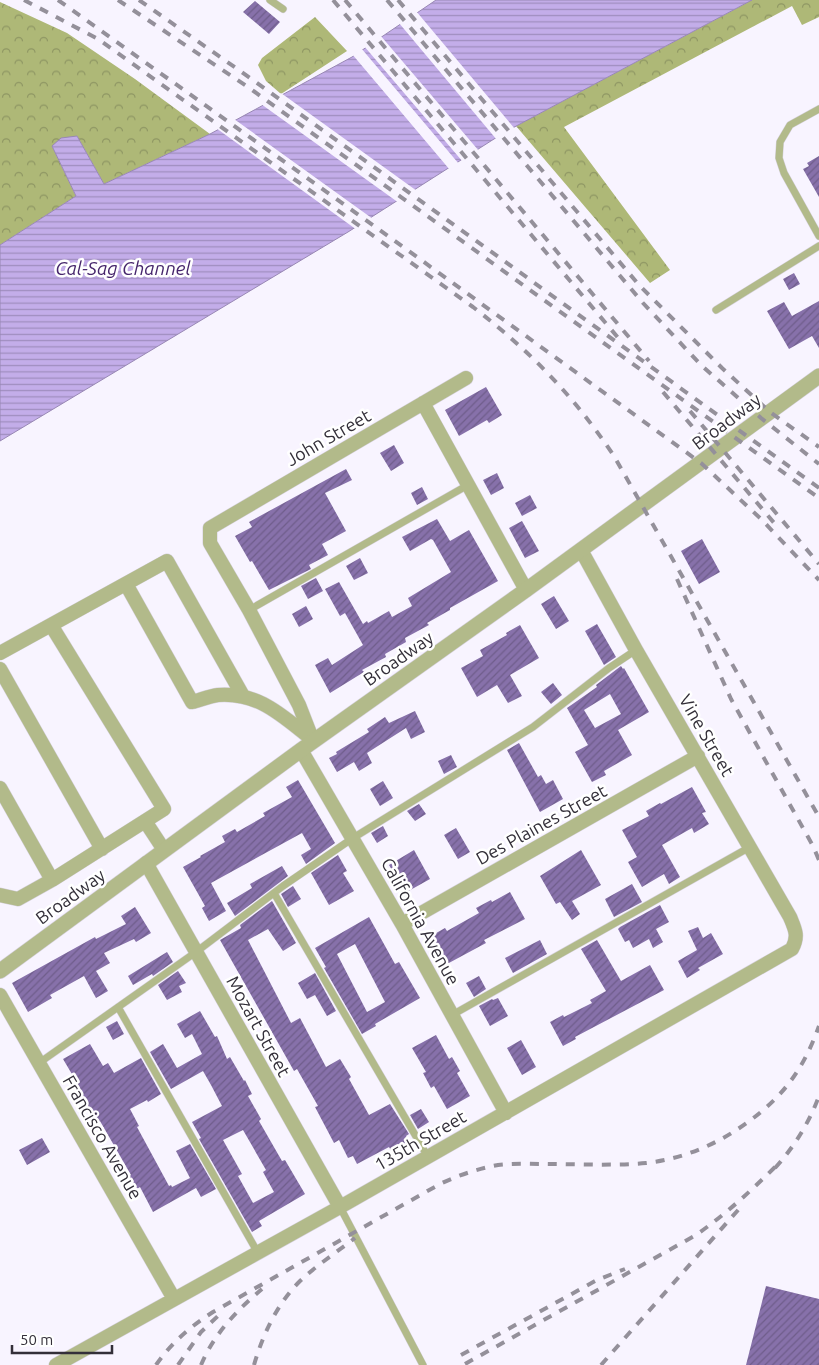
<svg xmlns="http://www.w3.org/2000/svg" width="819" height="1365" font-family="Ubuntu,sans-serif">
<defs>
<pattern id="forest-crowns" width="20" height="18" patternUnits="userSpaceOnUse" patternTransform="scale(1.25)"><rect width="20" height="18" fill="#aeb877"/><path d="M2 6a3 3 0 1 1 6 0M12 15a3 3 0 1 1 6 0" fill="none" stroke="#8e9663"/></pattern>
<pattern id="water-rules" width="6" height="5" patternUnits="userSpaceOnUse" patternTransform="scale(1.25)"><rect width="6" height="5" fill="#c3ade9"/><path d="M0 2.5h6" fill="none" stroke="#9f8dbe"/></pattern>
<pattern id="building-hatch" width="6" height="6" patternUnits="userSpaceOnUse" patternTransform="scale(1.25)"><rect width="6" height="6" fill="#8771aa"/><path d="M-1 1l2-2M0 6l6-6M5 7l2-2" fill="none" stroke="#6f5d8b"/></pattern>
</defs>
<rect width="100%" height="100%" fill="#f8f4ff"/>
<path fill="url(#forest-crowns)" d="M752,0H819V17L802,25L792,6L564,127L670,270L650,283L516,126Z
M0,2L67,33L135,79L210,134L104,184L77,136L52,146L76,196L0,245Z
M315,17L347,51L281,94L266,81L258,65L262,58Z"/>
<path fill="url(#water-rules)" stroke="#9887b4" d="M436,0H752L505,132L348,232L0,441V245L76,196L52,146L61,138L77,136L104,184L210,134L352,57Z"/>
<path fill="#f8f4ff" d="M416,11L515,129L497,140L399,23Z
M380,35L479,151L463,162L364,46Z
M361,48L459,164L450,170L352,54Z
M281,93L417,191L399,203L261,104Z
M234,119L373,219L357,230L216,128Z"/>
<path fill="url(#building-hatch)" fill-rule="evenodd" d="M255,1L280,22L269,34L243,12Z
M819,156V197L803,169L809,166L807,163Z
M794,273L800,284L789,290L783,279Z
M819,301V348L812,336L789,349L767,311L784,302L792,316Z
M486,387L502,415L489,423L487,420L459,436L445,410Z
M394,445L404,463L391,471L380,453Z
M346,469L352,480L325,493L346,531L322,544L328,555L309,565L311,569L269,590L252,561L250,562L235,536L252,527L249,522Z
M497,473L504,488L491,495L483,480Z
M422,487L428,499L417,505L411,493Z
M530,495L537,508L522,516L515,503Z
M437,519L450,541L469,530L498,581L450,608V610L427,623L429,625L405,638L406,642L385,654L386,657L362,670L364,672L330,693L315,665L328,658L332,665L363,645L345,613L340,616L325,589L339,582L363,624L367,621L368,623L389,611L392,617L412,606L408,598L451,572L433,540L431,539L410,551L402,537Z
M522,521L539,551L525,558L509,528Z
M702,539L720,572L699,584L681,551Z
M360,558L368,573L354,580L346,566Z
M316,578L323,591L308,599L301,586Z
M554,596L569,621L556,629L541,604Z
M306,606L313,619L299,627L292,614Z
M597,624L616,657L604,665L585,631Z
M520,625L539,658L510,675L522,696L508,703L497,685L477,697L461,668L483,656L480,650L507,635L506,633Z
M621,666L623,669L624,668L649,712L618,730L632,755L604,771L606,775L592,782L575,752L588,745L567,708L597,687L596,685ZM610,694L621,714L595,728L584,710Z
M553,683L562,695L551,704L541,692Z
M415,711L425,732L411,739L406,728L367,753L372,763L359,771L354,762L337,772L329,758L337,754L336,752L369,732L367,729L385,717L389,723Z
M519,743L538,777L541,775L546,784L553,780L563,799L540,812L507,750Z
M451,755L457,767L444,774L438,761Z
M298,780L335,843L306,864L301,855L311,849L302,833L211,883L226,911L209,921L202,908L205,906L183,867L201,857L200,856L225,842L222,836L235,829L237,832L265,816L263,813L292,797L286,787Z
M383,781L393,798L380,806L370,789Z
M692,787L706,812L702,813L709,824L694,833L692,828L662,845L680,877L669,884L664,874L642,887L628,862L637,857L622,830L649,816L646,811L660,803L661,804Z
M419,804L426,814L415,821L407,811Z
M383,826L388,836L377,843L371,833Z
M456,828L470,852L458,859L444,835Z
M414,850L430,879L405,893L389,865Z
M581,850L601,885L572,901L580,914L572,920L560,902L556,904L540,876Z
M338,855L347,871L343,873L354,891L329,905L311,873Z
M282,866L288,876L235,916L227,903L252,888L250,884Z
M632,884L642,902L614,917L605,899Z
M293,886L301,899L288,907L281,894Z
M510,892L525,919L484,940L486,943L447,964L431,936L445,928L447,931L479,913L476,908L491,900L492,902Z
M272,901L296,943L283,951L268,929L248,940L291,1023L300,1018L326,1067L340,1059L351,1077L349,1079L369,1115L390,1104L409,1134L406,1136L409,1143L392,1152L389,1147L357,1164L353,1156L348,1158L339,1140L334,1143L315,1107L318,1106L297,1069L294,1071L220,940L241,928L240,925Z
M660,905L669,922L656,929L663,942L653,948L649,939L633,948L629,940L625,942L618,929L620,927Z
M135,907L151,933L136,942L134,939L104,953L110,963L96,971L108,991L96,998L84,976L50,995L52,998L28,1012L12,983L95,937L96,939L126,924L121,916Z
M369,917L395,964L399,962L420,998L375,1024L376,1026L362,1034L324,968L326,967L315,948ZM355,944L385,1002L367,1012L337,954Z
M698,927L703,938L711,933L723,954L698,968L700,970L687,978L678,961L697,950L688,931Z
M540,940L547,954L513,973L505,958Z
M597,940L621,981L650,965L664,990L575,1037L576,1039L563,1046L550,1022L563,1015L564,1017L592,1003L590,1000L606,991L581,949Z
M167,952L173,962L153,976L152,974L133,985L128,976Z
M178,971L186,983L179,986L182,992L167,1000L158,985Z
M315,973L336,1011L327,1016L315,995L307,999L298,983Z
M479,976L486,989L474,997L466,983Z
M498,998L508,1016L490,1026L479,1006L492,999L493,1000Z
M200,1011L215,1037L217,1036L227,1059L230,1057L244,1081L245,1080L252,1094L248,1096L261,1119L259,1121L282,1161L285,1160L305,1194L259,1221L262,1226L252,1232L199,1139L201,1138L192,1122L222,1106L211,1085L203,1071L171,1089L150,1052L163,1044L177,1068L202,1054L192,1034L185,1038L177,1024ZM243,1130L266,1170L263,1172L274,1192L253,1203L238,1176L242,1174L223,1140Z
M117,1021L124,1034L113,1040L106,1027Z
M436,1035L449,1059L452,1057L460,1071L457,1073L470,1096L447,1109L434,1086L431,1088L423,1073L426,1072L412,1048Z
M521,1040L536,1067L522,1075L507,1048Z
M90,1044L103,1066L108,1063L114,1073L141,1058L161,1094L148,1102L147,1100L130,1109L139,1126L137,1127L169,1186L171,1185L172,1187L190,1178L176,1151L190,1144L216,1189L201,1197L196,1188L153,1212L140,1187L135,1190L127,1177L131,1175L100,1121L97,1123L81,1096L73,1083L76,1081L63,1059Z
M421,1109L429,1122L418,1129L410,1115Z
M42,1138L50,1152L27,1165L19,1150Z
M766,1286L819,1299V1365H746Z"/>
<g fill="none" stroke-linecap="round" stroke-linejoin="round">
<g stroke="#d5d1db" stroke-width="8">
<path id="service" d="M270,0L283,9
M819,109L790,125L780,142L779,158L784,173L819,236
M716,310L819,246
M249,610L468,485
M274,893L428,1157
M118,1007L258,1253
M452,1015L750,847
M39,1063L196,952L283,886L353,838L533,727L609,668L636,650
M340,1207L423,1365"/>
</g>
<g stroke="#d5d1db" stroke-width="15">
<path id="minor" d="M423,403L526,590
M126,584L192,702C200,700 210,696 218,695C260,692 283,717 313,740
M0,653L167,561L243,696
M0,669L102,849
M313,741L299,705L249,610L210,543V528L466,378
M301,750L402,924L506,1113
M0,788L52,880
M145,821L164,850
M146,863L340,1207
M0,895L18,899L52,880L164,809L51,625
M402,924L698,756
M0,995L174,1299
M56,1365L340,1207L792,949C799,936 795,929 790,917L636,650L581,550"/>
</g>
<g stroke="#d5d1db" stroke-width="16">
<path id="tertiary" d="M0,971L301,750L526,590L819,376"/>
</g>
<use href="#service" stroke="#b2ba8a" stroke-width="7"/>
<use href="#minor" stroke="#b2ba8a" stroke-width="14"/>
<use href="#tertiary" stroke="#b2ba8a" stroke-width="15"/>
<path stroke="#94909a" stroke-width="4" stroke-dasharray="9 9" stroke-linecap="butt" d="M24,0L98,39L473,307C531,352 573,395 614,456L819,817
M58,0L377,228L701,463L761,519L819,580
M118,0L248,87L819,498
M139,0L253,80L819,488
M333,0L620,340
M345,0L649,361
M387,0L643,303L701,365L761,418L819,464
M398,0L639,285L722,368L770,412L819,447
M663,392L775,524
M690,411L819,564
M677,579L731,699L813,846L819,860
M775,1168C794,1147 809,1123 819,1096
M461,1355L597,1280L625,1269
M465,1364L696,1235C726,1214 752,1190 778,1164
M156,1365C171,1343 191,1326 213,1312L440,1184C459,1175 477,1169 498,1165C514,1163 531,1164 547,1164C580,1164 614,1166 646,1163C683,1159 718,1144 748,1122C784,1096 804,1068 819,1026
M178,1365L201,1332L220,1314
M201,1365C214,1334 237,1310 262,1289
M254,1365C263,1334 277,1304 300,1281C317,1265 337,1252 355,1238
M601,1365L739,1209"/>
</g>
<g text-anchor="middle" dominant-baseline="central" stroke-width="5" stroke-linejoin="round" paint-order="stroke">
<g font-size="18" fill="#332f39" stroke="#fff">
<text transform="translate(726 421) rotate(-37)">Broadway</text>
<text transform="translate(328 437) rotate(-30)">John Street</text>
<text transform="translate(398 658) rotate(-35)">Broadway</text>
<text transform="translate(707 735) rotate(60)">Vine Street</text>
<text transform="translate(541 824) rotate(-29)">Des Plaines Street</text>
<text transform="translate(70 896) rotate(-36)">Broadway</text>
<text transform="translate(421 921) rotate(61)">California Avenue</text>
<text transform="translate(259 1026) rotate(61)">Mozart Street</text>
<text transform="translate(103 1137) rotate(60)">Francisco Avenue</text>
<text transform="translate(420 1140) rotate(-30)">135th Street</text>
</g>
<g font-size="19" font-style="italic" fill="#46266c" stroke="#fff">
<text x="123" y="268">Cal-Sag Channel</text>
</g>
</g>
<path d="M12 1345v8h100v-8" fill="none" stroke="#332f39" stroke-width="2.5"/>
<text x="20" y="1345" font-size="15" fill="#332f39" stroke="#ffffff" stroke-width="4" paint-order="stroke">50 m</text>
</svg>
